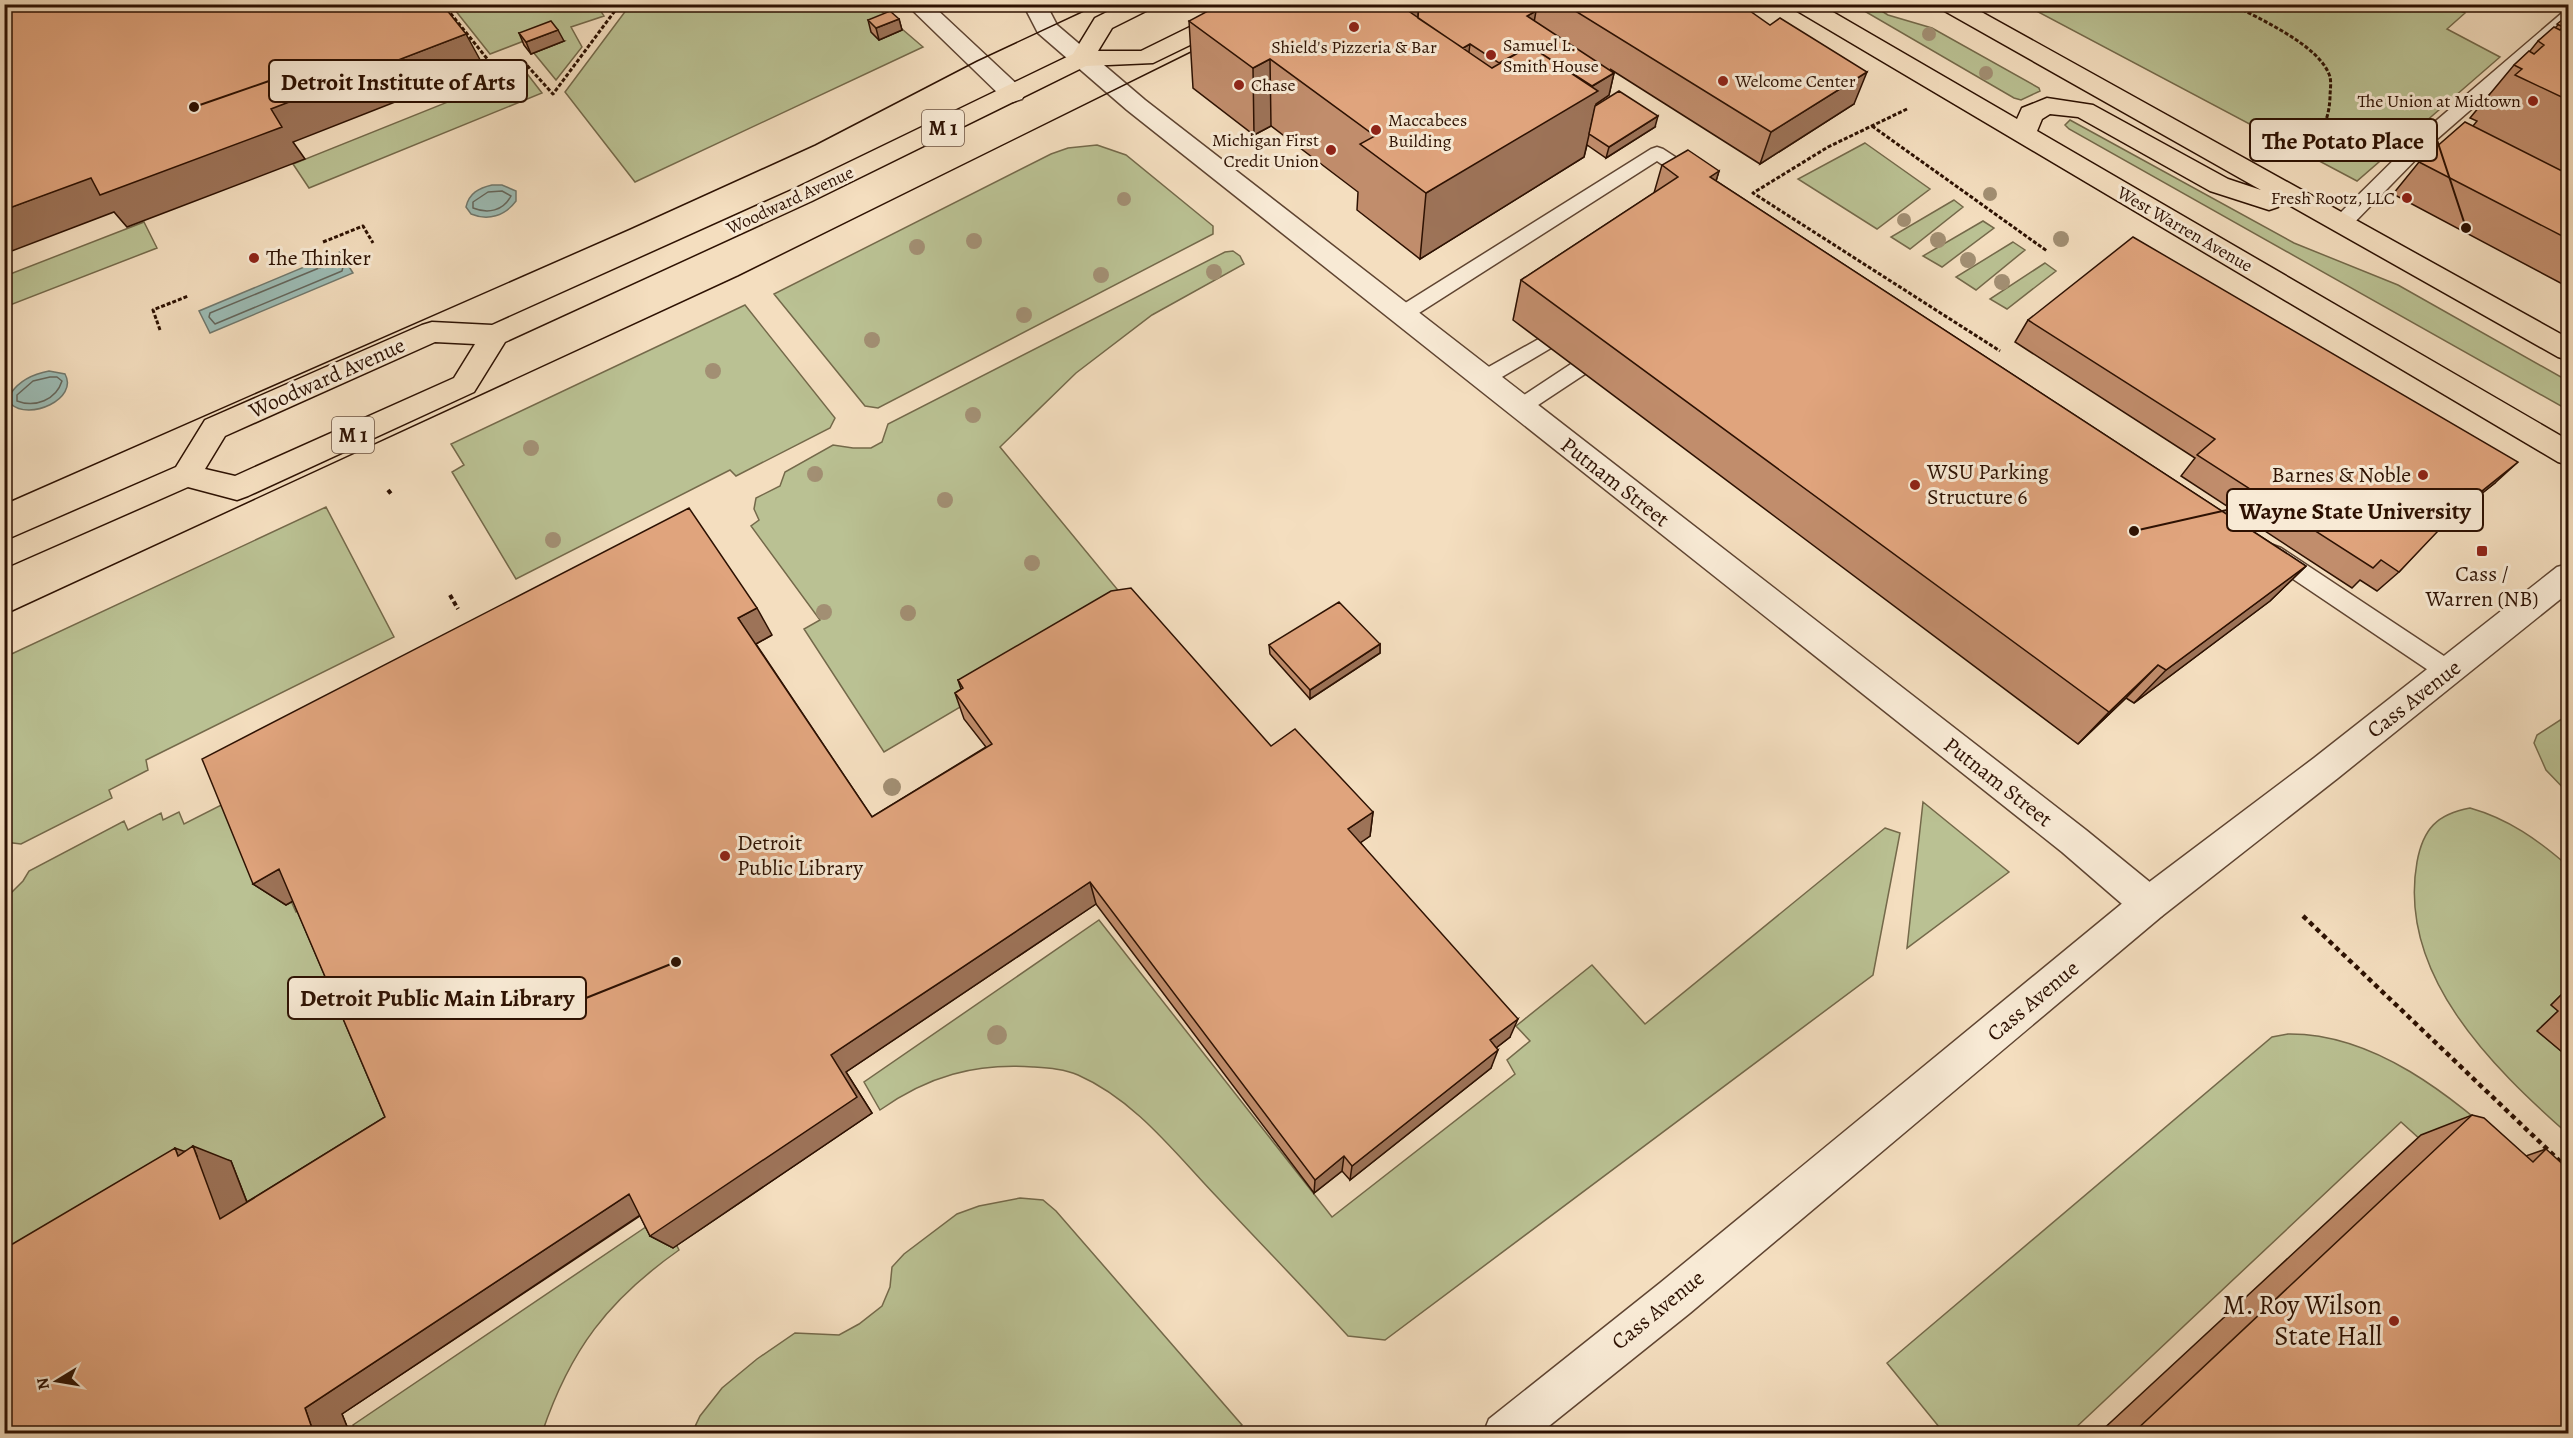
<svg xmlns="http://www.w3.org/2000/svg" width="2573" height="1438" font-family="Alegreya,serif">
<rect width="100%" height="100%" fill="#f4debf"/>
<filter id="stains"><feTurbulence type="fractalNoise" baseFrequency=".00333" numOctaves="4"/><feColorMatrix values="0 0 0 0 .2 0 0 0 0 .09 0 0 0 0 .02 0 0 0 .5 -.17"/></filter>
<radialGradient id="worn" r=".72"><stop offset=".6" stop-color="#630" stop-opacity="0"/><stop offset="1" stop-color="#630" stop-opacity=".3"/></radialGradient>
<path fill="#bac193" stroke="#74694a" stroke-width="1.5" d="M451,5H597L604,16L571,27L582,47L556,80L524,41L490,54Z
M630,5H874L923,47L635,182L565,92Z
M1854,5H1872L1888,15L1932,28L2039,88L2040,91L2021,100L2014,98Z
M2025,5H2447L2465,13L2447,29L2500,57L2357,181Z
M525,71L542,93L309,188L293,164Z
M2070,120L2294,243L2398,285L2568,381V410L2069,129L2065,125Z
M1865,143L1930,189L1877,229L1798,179Z
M1097,145L1126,155L1213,226V234L878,408L865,406L774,294L1051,154L1068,148Z
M1954,200L1963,207L1910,249L1891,237Z
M1983,221L1994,228L1942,267L1923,256Z
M144,222L157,248L5,307V276Z
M2013,242L2025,250L1976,290L1956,277Z
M1233,251L1240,256L1244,264L1152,315L1076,373L1000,447L1131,606L884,752L804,629L820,620L751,526L759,520L754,509L756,498L780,486L785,472L833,445L853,448H871L882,442L888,424L1225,252Z
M2045,263L2056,271L2007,309L1990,299Z
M745,305L835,418L830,428L736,476L730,470L516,579L452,472L464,465L451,444Z
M326,507L394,637L146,760L148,770L109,790L112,798L21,844L5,842V657Z
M2568,715V793L2546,770L2534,743L2537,735Z
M243,794L296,912L322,899L423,1128L258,1231L5,1285V899L23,881L29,871L124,821L128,830L161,813L163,820L179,812L184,824Z
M1923,802L2009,872L1907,948Z
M2470,808C2509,819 2538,840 2568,866V988L2551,1005L2558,1011L2538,1031L2568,1057V1134C2492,1067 2397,974 2417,862C2423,829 2437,814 2470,808Z
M1885,828L1900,833L1873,975L1385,1340L1348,1336C1305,1289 1260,1243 1217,1197C1175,1153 1135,1100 1078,1075C1065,1069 1048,1068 1033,1067C975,1063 928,1076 880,1110L864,1082L1099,920L1332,1217L1515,1074L1507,1060L1530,1041L1516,1026L1592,965L1645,1024Z
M2288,1034C2375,1033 2451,1096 2513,1151L2462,1177L2401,1122L2070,1433H1944L1887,1363L2272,1037Z
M1020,1198L1043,1200L1056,1211L1242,1425L1231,1434L692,1433L700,1416L722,1388L757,1359L795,1333L839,1335L859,1324L882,1306L890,1287L892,1267L904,1254L957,1214L979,1206Z
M662,1216L679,1250C608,1300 570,1350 542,1433L356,1434L353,1425Z"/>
<path fill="#9cbcb5" stroke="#70786d" stroke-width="1.5" d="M492,185H502L516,191V201C505,216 488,221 471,214L466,207C469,193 479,188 492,185Z
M340,252L353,273L210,333L199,311Z
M49,371L65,374C79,399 29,421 11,404V393C20,380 33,374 49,371Z"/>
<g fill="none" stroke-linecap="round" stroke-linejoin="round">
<path stroke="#64665c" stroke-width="1.5" d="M502,191L511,196C503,211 488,214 473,208V202L488,192Z
M336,261L343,267L342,271L215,324L209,317L210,313Z
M50,377H57L62,381C56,400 35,408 17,401V395L33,381Z"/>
<g stroke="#5f4431" stroke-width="3">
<path id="service" d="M2568,12V25L2429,146L2348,229L2341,230L2334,229L2332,224L2334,219L2416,138L2562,13Z
M1657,147L1663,149L1703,175L1705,179L1703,183H1689L1657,161L1408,320L1401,322L1394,320L1391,315L1394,310L1651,149Z
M1544,336L1551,338L1554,343L1551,348L1490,384L1483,387L1476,384L1473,379L1476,374Z
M1578,362L1585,364L1588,369L1585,374L1526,413L1519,416L1512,413L1509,408L1512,403L1571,364Z
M2273,545L2281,548L2456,664L2460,671L2456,678L2448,681L2440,678L2265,560L2262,554L2265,548Z"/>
</g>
<g stroke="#5f4431" stroke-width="3">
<path id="minor" d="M906,4H931L1022,89L1025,94L1022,99L1013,102L1004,99Z
M1023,4H1046L1057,25L1145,100L2086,830L2162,892L2167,904L2162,916L2149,920L2136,916L2062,852L1127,110L1038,33Z"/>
</g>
<g stroke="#5f4431" stroke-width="3">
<path id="tertiary" d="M2568,564V593L2338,778L2162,916L1690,1313L1539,1434H1483L1489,1419L1660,1283L2136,892L2314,758L2557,567Z"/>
</g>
<g stroke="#2d1102" stroke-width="3">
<path id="primary" d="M1123,4H1153L1150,9L1112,28L1098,51H1141L1204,20L1207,4H1230L1227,24L1223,29L1153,63L1086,66L812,201L505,342L474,392L248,496L237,500L188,487L4,568V542L176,467L205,420L422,325L432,322L492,325L794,189L1073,54L1095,18ZM435,342L475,344L454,378L235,476L205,469L225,436Z
M1791,4H1819L2017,119L2022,108L2047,98L2093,105L2228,179L2261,190L1941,9L1938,4H1967L2568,338V360L2558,357L2282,201L2278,207L2269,210L2210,191L2078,117L2050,114L2042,119L2037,131L2568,440V465L2558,462L1794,9Z"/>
</g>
<path stroke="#2d1102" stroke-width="3" stroke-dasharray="4 2" stroke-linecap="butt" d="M443,4L497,71L523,61L553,94L620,4
M2232,4C2259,19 2317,44 2329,74C2332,81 2330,90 2330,97C2329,124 2318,139 2301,158
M1907,109L1828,147L1753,193L2000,351
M1872,126L2047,251
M323,242L363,226L373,243
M160,330L153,310L188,296"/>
<path stroke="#2d1102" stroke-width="4" stroke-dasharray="4.5 3" stroke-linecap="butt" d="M388,490L392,495
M450,595L458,609"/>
<path stroke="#2d1102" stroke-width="4.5" stroke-dasharray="5 4" stroke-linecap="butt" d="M2303,916L2568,1169"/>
<use href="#service" fill="#f8ead5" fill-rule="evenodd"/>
<use href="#minor" fill="#f8ead5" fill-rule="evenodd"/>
<use href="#tertiary" fill="#f8ead5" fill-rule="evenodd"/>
<use href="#primary" fill="#f4debf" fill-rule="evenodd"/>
<path stroke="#2d1102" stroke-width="1.5" d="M4,504L630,229L815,145L977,61L1099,4
M4,615L738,276L1205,45"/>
</g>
<g fill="#a28f73">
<circle cx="1929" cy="34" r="7"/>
<circle cx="1986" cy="73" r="7"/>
<circle cx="1990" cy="194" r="7"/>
<circle cx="1124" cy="199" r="7"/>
<circle cx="1904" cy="220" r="7"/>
<circle cx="2061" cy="239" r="8"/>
<circle cx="1938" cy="240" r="8"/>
<circle cx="974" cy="241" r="8"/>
<circle cx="917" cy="247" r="8"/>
<circle cx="1968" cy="260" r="8"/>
<circle cx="1214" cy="272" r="8"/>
<circle cx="1101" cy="275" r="8"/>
<circle cx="2002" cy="282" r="8"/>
<circle cx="1024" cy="315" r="8"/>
<circle cx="872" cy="340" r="8"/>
<circle cx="713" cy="371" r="8"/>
<circle cx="973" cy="415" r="8"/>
<circle cx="531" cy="448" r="8"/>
<circle cx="815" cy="474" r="8"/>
<circle cx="945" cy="500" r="8"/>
<circle cx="553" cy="540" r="8"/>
<circle cx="1032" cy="563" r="8"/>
<circle cx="824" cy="612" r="8"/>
<circle cx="908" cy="613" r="8"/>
<circle cx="892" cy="787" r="9"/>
<circle cx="997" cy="1035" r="10"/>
</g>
<path fill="#c18d6c" stroke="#2d1102" stroke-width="1.5" d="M1419,4H1740L1854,104L1760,164L1610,69L1614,73L1609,95L1596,104L1595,106L1655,127L1606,158L1587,145L1584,157L1420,259L1357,210L1358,192L1271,126L1254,135L1193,88L1189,21Z
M2568,15V163L2561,170L2568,174V287L2393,194L2419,162L2473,126L2477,121L2470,118L2514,65L2530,51L2538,41L2555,28Z
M899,19L902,30L879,40L871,32L868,20Z
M519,33L564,41L531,54L524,45Z
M2272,138L2295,143L2287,155L2282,159L2264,150Z
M1662,165L1719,171L1716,181L2306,566L2270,601L2134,703L2126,698L2078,744L1513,320L1521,280L1654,193Z
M2028,320L2495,483L2447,520L2399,572L2377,591L2360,580L2352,588L2181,476L2195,458L2015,342Z
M772,635L756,644L872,817L986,747L964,719L955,693L961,689L958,680L1271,746L1373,812L1370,836L1360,842L1510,1037L1496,1048L1491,1068L1350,1180L1342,1171L1314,1193L1096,904L846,1072L872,1113L673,1248L650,1236L640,1216L342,1414L350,1434H4L185,1151L231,1161L247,1202L385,1117L293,901L286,905L253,884Z
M1380,644V653L1310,699L1270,654L1269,645Z
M2568,988V1057L2537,1031L2558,1011L2551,1005Z
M2472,1115L2526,1156L2546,1149L2568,1434H2098L2421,1135Z"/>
<path fill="#9d7358" stroke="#2d1102" stroke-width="1.5" d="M1383,4H1419L1416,42Z
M1536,11L1532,34L1527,16Z
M899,19L902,30L879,40L876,28Z
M558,30L564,41L531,54L526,42Z
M466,34L484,67L293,142L305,159L127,227L114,212L4,254V210Z
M1470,44L1467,67L1461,49Z
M1270,59L1271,126L1254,135L1253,68Z
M1867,72L1854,104L1760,164L1771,132Z
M1614,73L1609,95L1596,104L1584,157L1420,259L1426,193L1563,104Z
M1658,116L1655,127L1606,158L1609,147Z
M2295,143L2287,155L2282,159L2290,148Z
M1719,171L1707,211L1710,177Z
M2518,462L2495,483L2435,531L2457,511Z
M2306,566L2270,601L2134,703L2166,670Z
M757,608L772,635L754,645L738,618Z
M1380,644V653L1310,699V690Z
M2158,665L2126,698L2078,744L2109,712Z
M1373,812L1370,836L1347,852L1348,829Z
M279,869L311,891L286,905L253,884Z
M1090,882L1096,904L846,1072L872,1113L673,1248L650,1236L831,1055Z
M1518,1019L1510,1037L1483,1058L1490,1040Z
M1498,1050L1491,1068L1350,1180L1352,1166Z
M193,1146L231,1161L258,1231L220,1219L178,1156L175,1148L197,1156Z
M1344,1156L1342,1171L1314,1193L1315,1180Z
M629,1194L652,1207L342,1414L350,1434H314L305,1408Z"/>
<path fill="#e0a47d" stroke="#2d1102" stroke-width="1.5" d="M4,4H442L466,34L271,109L282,127L100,195L91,178L4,210Z
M1221,4H1398L1492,68L1530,46L1598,91L1426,193L1360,144L1375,136L1270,59L1253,68L1189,21Z
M1525,4L1536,11L1527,16L1614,73L1592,86L1530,46L1499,63L1470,44L1463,48L1418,18L1419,4Z
M1564,4H1740L1770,25L1780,18L1867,72L1771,132Z
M890,11L899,19L876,28L868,20Z
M2568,15V100L2515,75L2522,69L2514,65L2529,51L2534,54L2544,45L2538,41L2554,27L2560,30L2563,27L2557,24Z
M551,21L558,30L526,42L519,33Z
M1619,91L1658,116L1609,147L1589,134L1595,106Z
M2465,122L2568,174V239L2419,162Z
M1688,150L1719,171L1710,177L2306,566L2166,670L2158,665L2109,712L1521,280L1678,177L1662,165Z
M2133,237L2518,462L2457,511L2399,572L2381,560L2373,568L2197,455L2215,439L2028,320Z
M689,508L757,608L738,618L872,817L992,744L955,693L963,688L958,680L1111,591L1131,588L1271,746L1295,729L1373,812L1348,829L1518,1019L1490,1040L1498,1050L1352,1166L1344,1156L1315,1180L1090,882L831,1055L857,1097L650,1236L629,1194L305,1408L314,1434H4V1249L175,1148L178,1156L193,1146L220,1219L385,1117L279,869L253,884L202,759Z
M1339,602L1380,644L1310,690L1269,645Z
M2472,1115L2484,1118L2533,1162L2546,1149L2568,1169V1434H2132Z"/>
<g fill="#8f2418" stroke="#f8ead5" stroke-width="2">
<circle cx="1354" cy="27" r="6"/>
<circle cx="1491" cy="55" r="6"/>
<circle cx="1723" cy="81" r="6"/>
<circle cx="1239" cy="85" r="6"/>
<circle cx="2533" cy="101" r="6"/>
<circle cx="1376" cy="130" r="6"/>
<circle cx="1331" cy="150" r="6"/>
<circle cx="2407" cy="198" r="6"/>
<circle cx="254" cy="258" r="6"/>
<circle cx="2423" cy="475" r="6"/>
<circle cx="1915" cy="485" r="6"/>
<rect x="2476" y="545" width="12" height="12" rx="3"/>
<circle cx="725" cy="856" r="6"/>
<circle cx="2394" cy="1321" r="6"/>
</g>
<g text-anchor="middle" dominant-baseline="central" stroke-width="6" stroke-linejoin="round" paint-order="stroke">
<g font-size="18" fill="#2d1102" stroke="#f8ead5" text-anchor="start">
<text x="1503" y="45">Samuel L.<tspan x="1503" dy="21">Smith House</tspan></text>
<text x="1354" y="47" text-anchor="middle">Shield's Pizzeria &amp; Bar</text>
<text x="1735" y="81">Welcome Center</text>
<text x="1251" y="85">Chase</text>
<text x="2521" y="101" text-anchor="end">The Union at Midtown</text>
<text x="1388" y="120">Maccabees<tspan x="1388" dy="21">Building</tspan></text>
<text x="1319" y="140" text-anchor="end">Michigan First<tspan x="1319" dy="21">Credit Union</tspan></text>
<text x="2395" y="198" text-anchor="end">Fresh Rootz, LLC</text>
</g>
<g font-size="18" fill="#2d1102" stroke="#f8ead5">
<text transform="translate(790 200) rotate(-25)">Woodward Avenue</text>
<text transform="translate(2185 229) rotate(30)">West Warren Avenue</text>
</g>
<g fill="#f8ead5" stroke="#6a5241" stroke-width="1.5">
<rect x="922" y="110" width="42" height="36" rx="4.5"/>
<rect x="332" y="417" width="42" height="36" rx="4.5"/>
</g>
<g font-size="21" font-weight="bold" fill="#2d1102">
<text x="943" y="128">M 1</text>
<text x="353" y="435">M 1</text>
</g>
<g font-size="22" fill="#2d1102" stroke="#f8ead5" text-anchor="start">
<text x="266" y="258">The Thinker</text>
<text x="1927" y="472">WSU Parking<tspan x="1927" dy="25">Structure 6</tspan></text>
<text x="2411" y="475" text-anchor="end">Barnes &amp; Noble</text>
<text x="2482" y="574" text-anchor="middle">Cass /<tspan x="2482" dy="25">Warren (NB)</tspan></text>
<text x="737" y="843">Detroit<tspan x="737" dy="25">Public Library</tspan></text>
</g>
<g font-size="22" fill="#2d1102" stroke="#f8ead5">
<text transform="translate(327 378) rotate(-24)">Woodward Avenue</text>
<text transform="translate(1615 482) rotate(38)">Putnam Street</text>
<text transform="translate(2414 699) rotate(-38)">Cass Avenue</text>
<text transform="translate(1998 782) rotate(38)">Putnam Street</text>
<text transform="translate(2033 1001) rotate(-40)">Cass Avenue</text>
<text transform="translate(1658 1310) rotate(-39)">Cass Avenue</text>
</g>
<g font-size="27" fill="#2d1102" stroke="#f8ead5" text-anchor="end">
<text x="2382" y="1305">M. Roy Wilson<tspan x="2382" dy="31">State Hall</tspan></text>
</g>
</g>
<path fill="none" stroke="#2d1102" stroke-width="2" d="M194 107L269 81M2466 228L2437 140M2134 531L2227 510M676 962L586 998"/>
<g fill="#2d1102" stroke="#f8ead5" stroke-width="2">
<circle cx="194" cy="107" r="6"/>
<circle cx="2466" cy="228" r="6"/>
<circle cx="2134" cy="531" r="6"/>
<circle cx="676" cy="962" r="6"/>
</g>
<g fill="#f8ead5" stroke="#2d1102" stroke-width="2">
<rect x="269" y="60" width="258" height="42" rx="6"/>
<rect x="2250" y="119" width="187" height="42" rx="6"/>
<rect x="2227" y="489" width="256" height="42" rx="6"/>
<rect x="288" y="977" width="298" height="42" rx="6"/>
</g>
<g font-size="24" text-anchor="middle" font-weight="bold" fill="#2d1102">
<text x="398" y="90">Detroit Institute of Arts</text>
<text x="2343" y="149">The Potato Place</text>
<text x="2355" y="519">Wayne State University</text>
<text x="437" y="1006">Detroit Public Main Library</text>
</g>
<rect width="2573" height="1438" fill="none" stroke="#f4debf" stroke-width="24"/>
<rect x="6" y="6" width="2561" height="1426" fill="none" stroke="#2d1102" stroke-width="3"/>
<rect x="12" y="12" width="2549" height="1414" fill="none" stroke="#2d1102" stroke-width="1.5"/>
<g transform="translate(57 1381) rotate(259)" stroke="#f8ead5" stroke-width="4.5" paint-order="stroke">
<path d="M0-4.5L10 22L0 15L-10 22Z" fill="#2d1102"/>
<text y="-9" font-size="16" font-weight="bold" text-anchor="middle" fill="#2d1102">N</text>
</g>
<rect width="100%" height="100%" filter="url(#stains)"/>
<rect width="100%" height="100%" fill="url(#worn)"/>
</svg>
